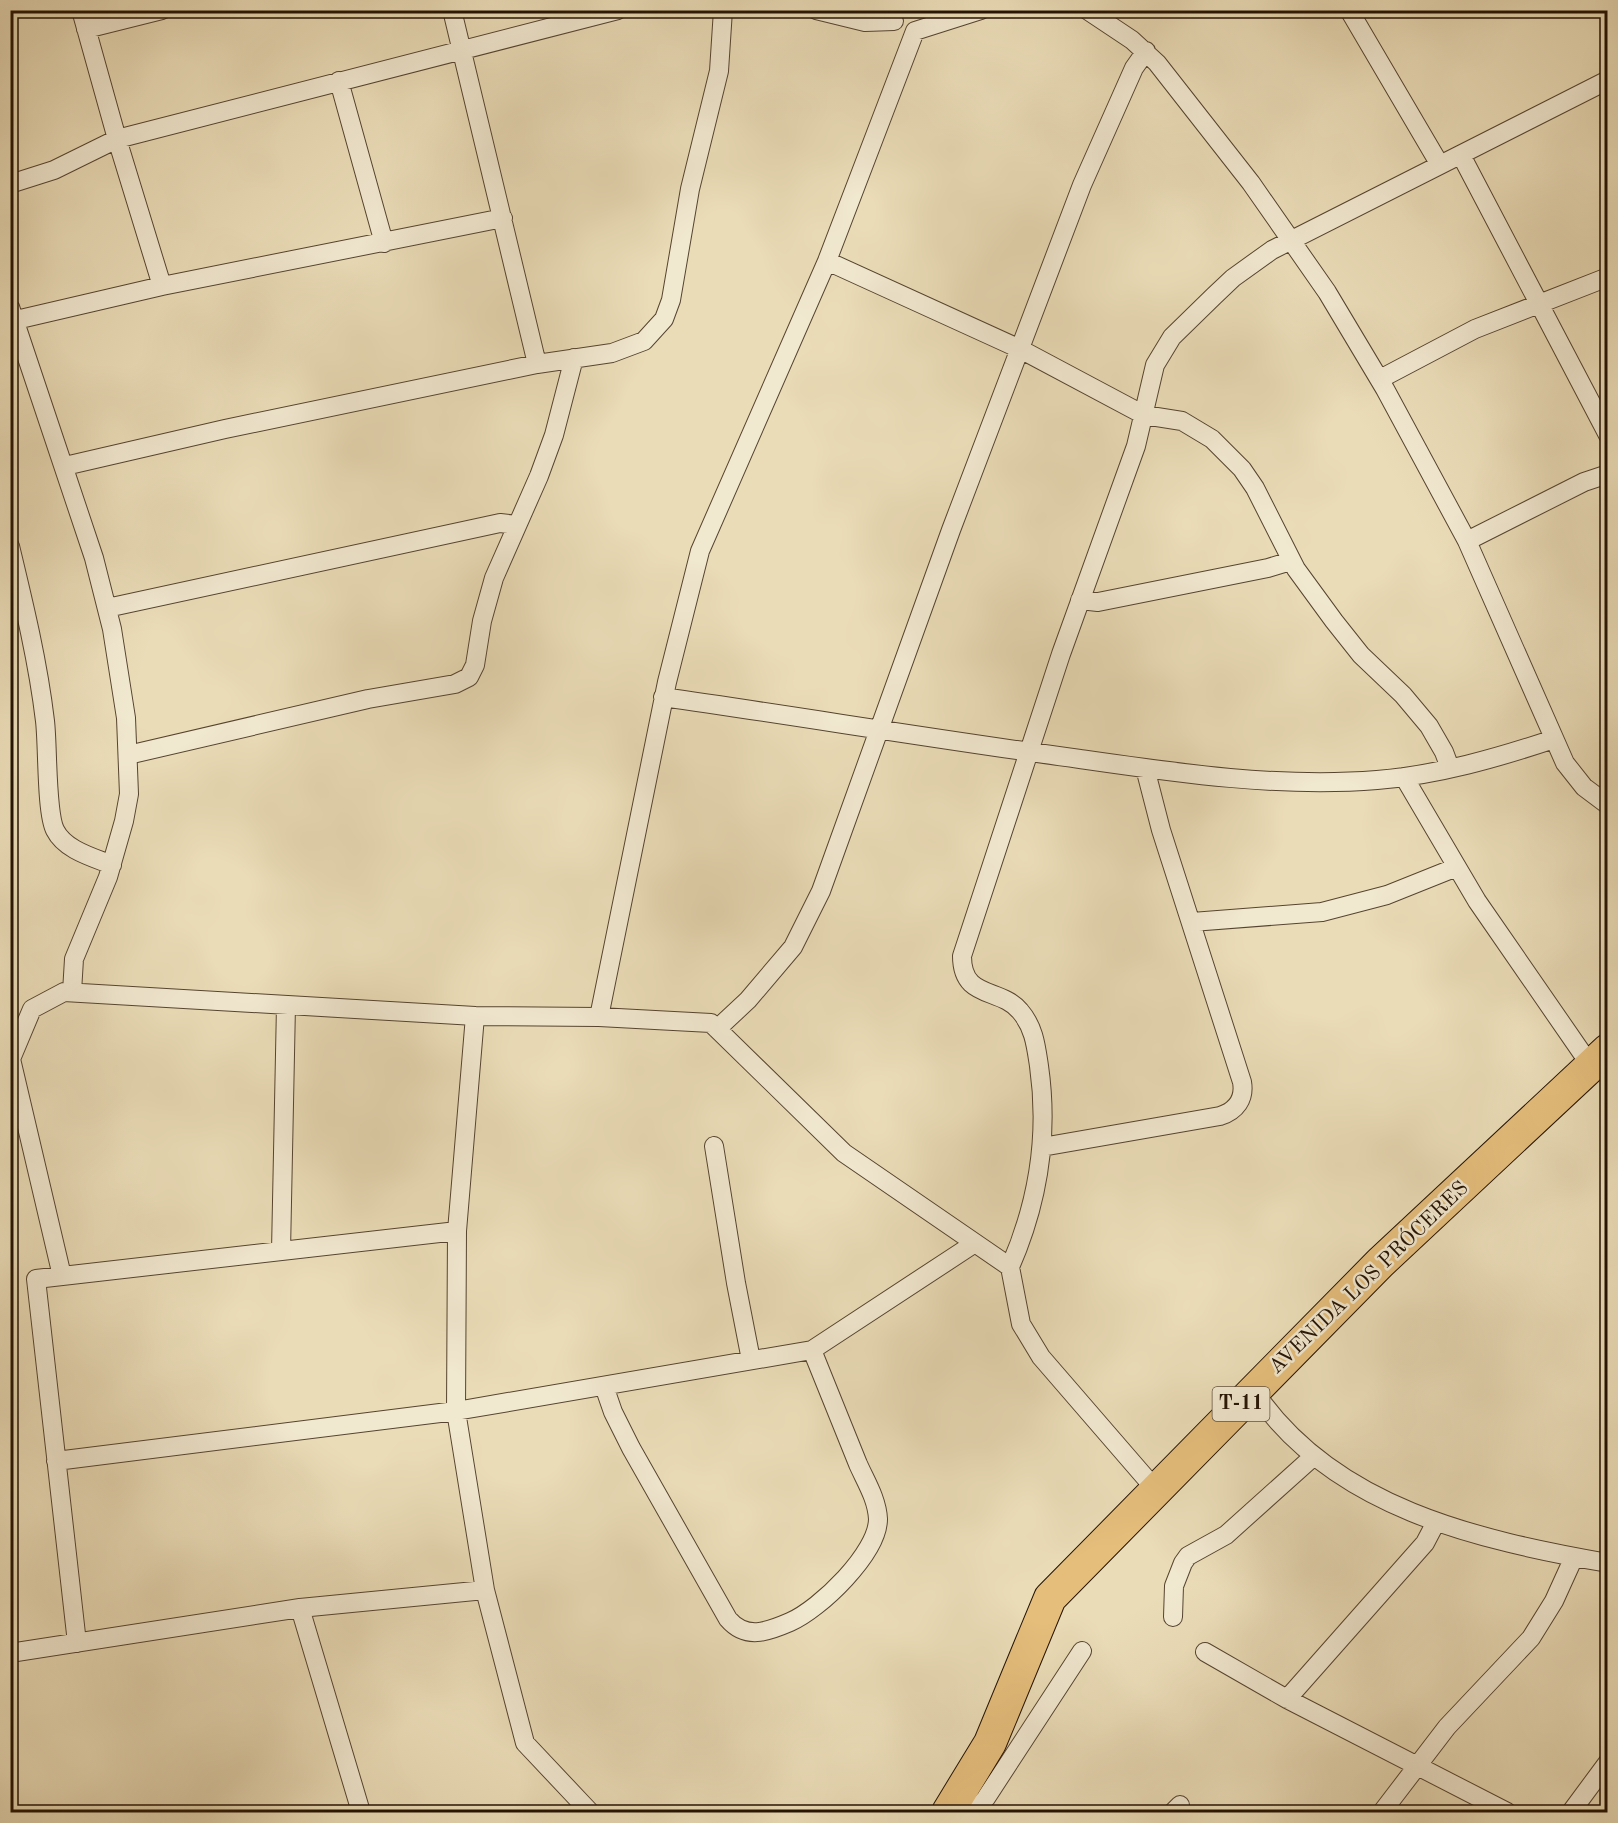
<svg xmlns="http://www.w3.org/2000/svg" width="1618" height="1823" font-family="'Old Standard TT',serif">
<rect width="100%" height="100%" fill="#eadcb7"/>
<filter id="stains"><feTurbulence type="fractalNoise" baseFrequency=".00333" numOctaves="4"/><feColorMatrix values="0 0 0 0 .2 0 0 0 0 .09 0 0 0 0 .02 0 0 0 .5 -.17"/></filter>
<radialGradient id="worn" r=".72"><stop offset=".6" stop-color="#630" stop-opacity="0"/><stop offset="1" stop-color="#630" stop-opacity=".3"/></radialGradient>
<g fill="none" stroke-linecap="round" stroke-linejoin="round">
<g stroke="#564430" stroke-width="20">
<path id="street" d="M81,10L117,139L162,286
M452,10L537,364
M816,10L865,22L894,21
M1087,10L1132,40L1157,63L1251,183L1327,292L1385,389L1467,541L1565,763L1584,787L1608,805
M1349,10L1440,165
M86,29L162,10
M339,81L384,243
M1461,155L1608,435
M10,184L54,170L117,139L618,10
M827,261L1020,349L1144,415L1182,421L1212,439L1242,469L1255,488L1296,569L1334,621L1361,655L1403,695L1429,726L1444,752L1450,768
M10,307L94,558L112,629L126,718L129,794L124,821L108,877L74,959L72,992
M16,320L162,286L503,218
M1380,379L1475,329L1608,277
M65,466L225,429L537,364L612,353L644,341L664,319L671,300L690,189L719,71L723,10
M1467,541L1584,482L1608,474
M10,546C24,604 38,662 45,721C48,746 46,812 55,830C65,850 92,857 112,865
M1080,600L1098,602L1268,568L1291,561
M107,608L500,523L517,525
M663,697C802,717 941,740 1080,759C1177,773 1279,788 1377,780C1438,775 1497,758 1554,739
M128,755L368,699L455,684L469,677L475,665L482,621L494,578L539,476L554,435L574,358
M1404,777L1477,901L1591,1066
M1192,922L1322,912L1387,895L1457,867
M599,1017L711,1023L844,1153L1010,1267L1021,1324L1041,1357L1156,1490
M717,1029L748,1000L793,947L821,891L951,530L1082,185L1134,68L1146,51
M714,1146L736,1283L751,1360
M1042,1147L1220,1116C1236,1111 1245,1099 1242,1082L1161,830L1145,768
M281,1251L286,1005
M1010,1267C1038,1203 1049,1136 1039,1066C1036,1046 1034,1027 1020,1011C1000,987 962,1000 962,956L1061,654L1136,446L1155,365L1172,337L1214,296L1233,278L1272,250L1608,80
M62,1276L11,1059L32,1009L64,992L475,1016
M604,1386L613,1412L631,1448L728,1619C746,1640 767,1632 790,1622C820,1609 878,1553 878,1519C877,1499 866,1482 858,1464C843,1426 827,1388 812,1350
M1254,1391C1333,1508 1478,1540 1608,1563
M56,1461L456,1411L812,1350L975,1243
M300,1608L361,1812
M1173,1617L1174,1586L1183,1563L1188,1556L1226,1535L1314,1456
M77,1643L36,1279L457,1231
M1205,1652L1287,1699L1507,1812
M10,1653L300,1608L485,1590
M1287,1699L1425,1543L1436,1522
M590,1812L525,1743L485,1590L456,1411L457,1231L475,1016L599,1017L667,682L700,551L827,261L915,31L981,10
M974,1812L986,1798L1082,1651
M1173,1812L1180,1805
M1382,1812L1447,1727L1531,1638L1554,1601L1574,1557
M1571,1812L1608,1762"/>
</g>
<g stroke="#241203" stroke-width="34">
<path id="highway" d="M948,1812L990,1743L1050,1598L1380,1263L1608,1050"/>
</g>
<use href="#street" stroke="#f1e8d0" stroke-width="18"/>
<use href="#highway" stroke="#e5be7c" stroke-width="32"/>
</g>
<g text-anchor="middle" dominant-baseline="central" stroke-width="5" stroke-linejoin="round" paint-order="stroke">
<rect fill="#f1e8d0" stroke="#625240" stroke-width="1.5" x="1212.5" y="1387" width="57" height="34" rx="4.5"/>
<g font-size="20" font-weight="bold" fill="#241203">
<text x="1241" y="1404">T-11</text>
</g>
<g font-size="21" fill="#241203" stroke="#f1e8d0">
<text transform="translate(1369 1278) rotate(-44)">AVENIDA LOS PRÓCERES</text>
</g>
</g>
<rect width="1618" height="1823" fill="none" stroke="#eadcb7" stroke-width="36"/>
<rect x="12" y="12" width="1594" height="1799" fill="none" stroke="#241203" stroke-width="3"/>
<rect x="18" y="18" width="1582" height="1787" fill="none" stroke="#241203" stroke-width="1.5"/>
<rect width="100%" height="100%" filter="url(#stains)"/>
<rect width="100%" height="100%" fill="url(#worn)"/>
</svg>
